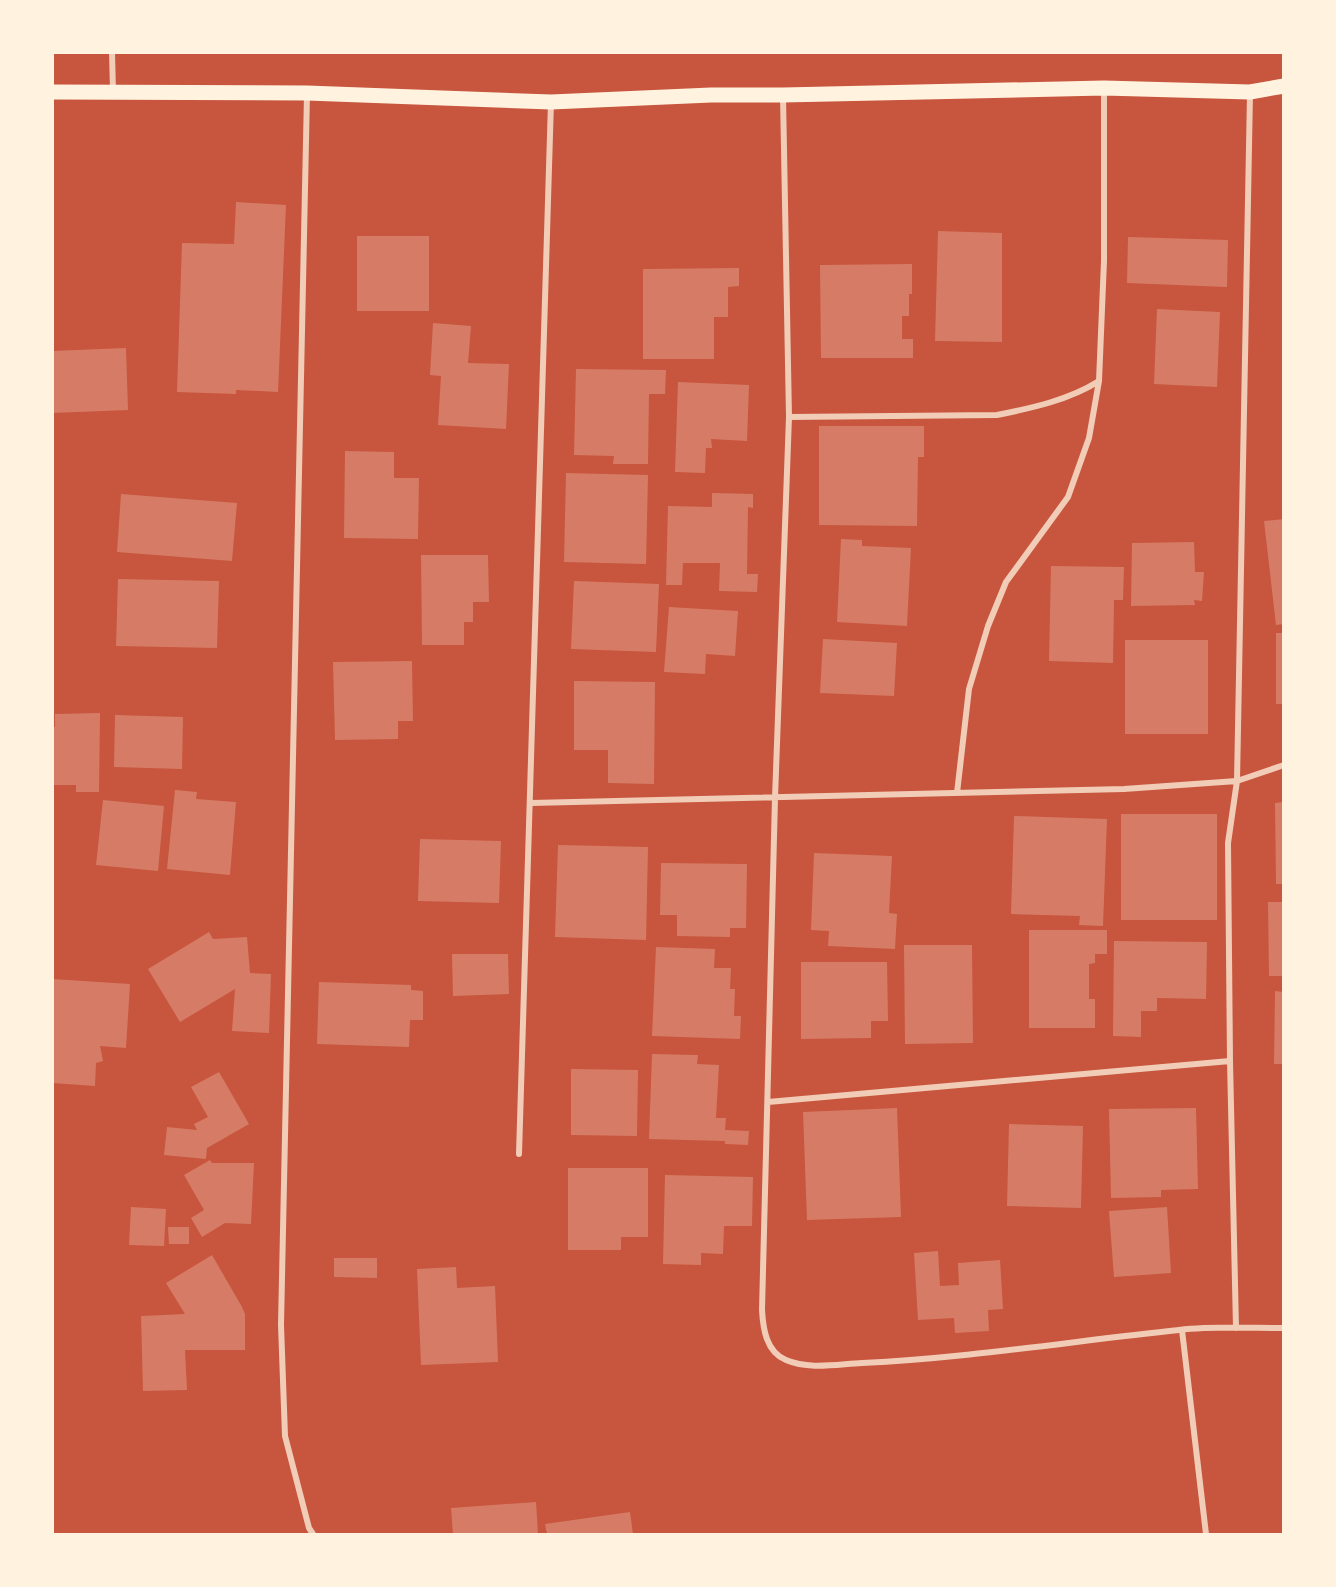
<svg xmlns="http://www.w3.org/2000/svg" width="1336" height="1587" font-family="'Varela Round',sans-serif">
<rect width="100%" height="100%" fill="#c8553d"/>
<path fill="#d67c66" d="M236,202L286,205L278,392L236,390V394L177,392L182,243L234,244Z
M938,231L1002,233V342L935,341Z
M357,236H429V311H357Z
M1128,237L1228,240L1227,287L1127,283Z
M912,264V294H909V316H902V339H913V358H821L820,265Z
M739,268V286L728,287V317H714V359H643V269Z
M1157,309L1220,312L1217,387L1154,384Z
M433,323L471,326L468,363L509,364L506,429L438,425L441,376L430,375Z
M126,348L128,410L52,413V351Z
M576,369L666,370L665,394H649L648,464H613L614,456L574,455Z
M678,382L749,385L747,441L711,439L712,448H706L705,473L675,472Z
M819,426H924V457H918L917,526L819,525Z
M345,451L394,452V478H419L418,539L344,538Z
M566,473L648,475L646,564L564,562Z
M712,493L753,494V508L748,507L747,574H758L757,592L719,591L720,563H683L682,585H666L668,506L712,507Z
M121,494L237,503L232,561L117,552Z
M1284,519V624L1276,625L1264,521Z
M841,539L862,540V546L911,548L907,626L837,622Z
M1194,542L1195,572H1204L1202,601L1194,600L1195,605L1131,606L1132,543Z
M421,555H488L489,602H473V622H464V645H422Z
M1051,566L1124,567L1123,600H1114L1113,663L1049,661Z
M118,579L219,581L217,648L116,646Z
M574,581L659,584L656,652L571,649Z
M669,607L738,611L735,656L706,654L705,674L664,672Z
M1276,633H1284V704H1276Z
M823,639L897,643L894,696L820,693Z
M1125,640H1208V734H1125Z
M412,661L413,721H398V739L335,740L333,662Z
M574,681L655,682L654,784L608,783V750H574Z
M100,713L99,792H76V785H52V727H55V714Z
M115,715L183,717L182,769L114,767Z
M175,790L197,792L196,799L236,802L230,875L167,869Z
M103,800L164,806L158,871L96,865Z
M1284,802V884H1276L1275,803Z
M1121,814H1217V920H1121Z
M1014,816L1107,819L1103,926L1079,925L1080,916L1011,914Z
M420,839L501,841L499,903L418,901Z
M558,845L648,847L646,940L555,937Z
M814,853L892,856L889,913L897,914L895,949L828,946L829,931L811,930Z
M661,863L747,864L746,928H730V937L677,936V915H660Z
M1268,902H1284V976H1269Z
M1029,930H1107V954H1095V963L1089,964V999H1095V1028H1029Z
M209,932L213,939L247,937L250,973L271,974L269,1033L232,1031L235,989L180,1022L148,969Z
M1114,941L1207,942L1206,999L1157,998V1011H1141V1037L1113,1036Z
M904,945H972L973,1043L905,1044Z
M656,947L715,949L714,968H731L730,989H735L734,1016H741L740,1039L652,1036Z
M452,954H508L509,994L453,996Z
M801,962H887L888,1021H871V1038L801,1039Z
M52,979L130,984L126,1048L100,1046L103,1061L96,1063L95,1086L52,1083Z
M319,982L411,985V990L423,991V1020H410L409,1047L317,1044Z
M1275,991L1284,992V1064H1274Z
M652,1054L698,1055L697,1064L719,1065L716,1118H726L725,1130L749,1131L748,1145L725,1144V1141L649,1139Z
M571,1069L638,1070L637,1136L571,1135Z
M219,1072L249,1124L207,1148L206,1159L164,1155L167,1127L197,1130L194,1124L208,1117L191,1087Z
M897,1108L901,1217L807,1220L803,1112Z
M1196,1108L1198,1189L1161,1190V1197L1111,1198L1109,1109Z
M1009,1124L1083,1126L1081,1208L1007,1206Z
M210,1160L212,1163H254L251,1224L225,1223L202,1237L191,1218L204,1210L184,1175Z
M568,1168H648V1237H621V1250H568Z
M665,1175L753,1177L752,1226H724L723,1254L701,1253V1265L663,1264Z
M131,1207L166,1209L164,1246L129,1245Z
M1167,1207L1171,1273L1114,1277L1109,1211Z
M168,1227H189V1244H169Z
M938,1251L940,1286L959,1285L958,1263L1000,1260L1003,1309L988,1310L989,1331L955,1333L954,1318L918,1320L914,1253Z
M212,1255L242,1307L245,1314V1350H185L187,1390L143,1391L141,1316L185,1314L166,1283Z
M334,1258H377V1278L334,1277Z
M456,1267L457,1288L495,1286L498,1362L421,1365L417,1269Z
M536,1502L538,1534H453L451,1508Z
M630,1512L633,1534H547L545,1524Z"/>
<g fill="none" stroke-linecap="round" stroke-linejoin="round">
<path stroke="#f1ccb7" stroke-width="6" d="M112,52L113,91
M307,94L281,1325L285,1436L309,1528L313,1534
M783,96L789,417L775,798L762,1310C763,1328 766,1352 786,1360C809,1370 838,1364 862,1363C968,1358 1073,1341 1179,1330C1213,1326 1249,1328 1284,1328
M789,417L997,415C1032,408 1069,400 1099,381L1104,261V89
M957,793L969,689L988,626L1006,582L1068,497L1089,438L1099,381
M531,803L1124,789L1237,781L1284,765
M768,1102L1230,1061
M519,1154L551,102
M1236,1328L1230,1061L1228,843L1237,781L1250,94
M1182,1330L1206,1534"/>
<path stroke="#fff3e0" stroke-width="15" d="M52,92L307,93L551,102L711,95H783L1104,88L1250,92L1284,86"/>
</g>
<rect width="1336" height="1587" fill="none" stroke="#fff3e0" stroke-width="108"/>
</svg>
